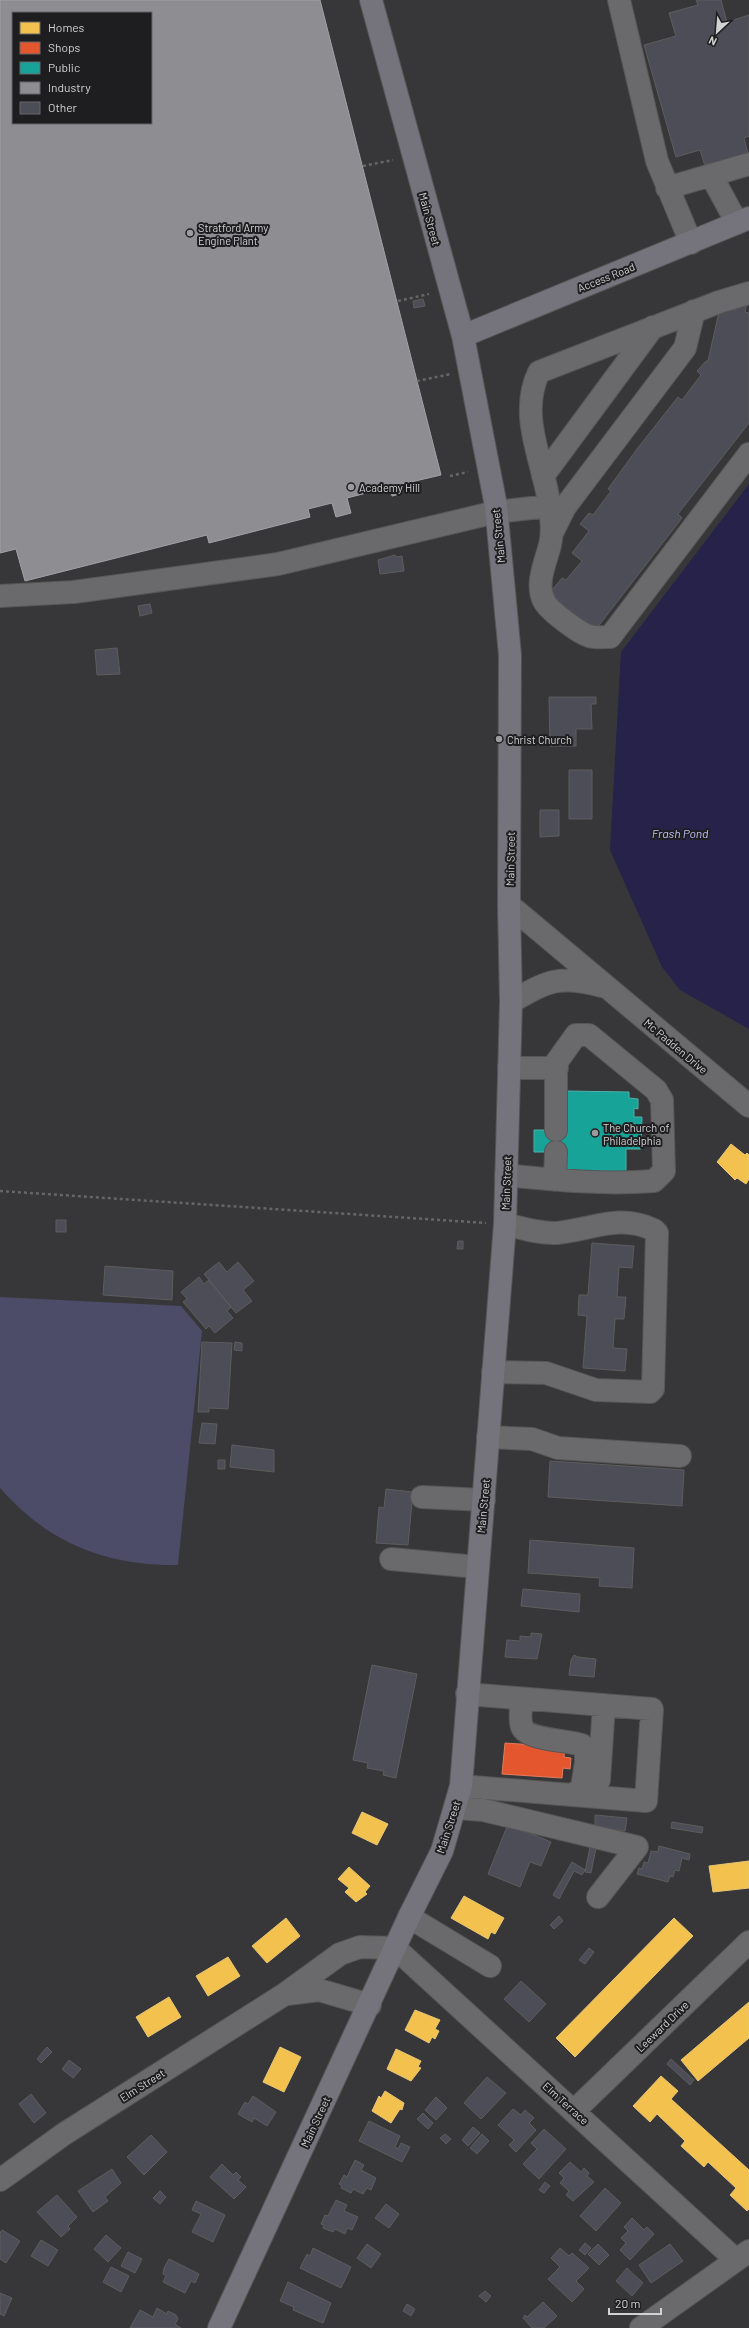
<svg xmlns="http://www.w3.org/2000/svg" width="749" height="2328" font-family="Barlow,sans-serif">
<rect width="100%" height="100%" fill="#373739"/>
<path fill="#4c4b68" d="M0,1297L181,1306L202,1331L178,1565C106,1566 48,1543 0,1488Z"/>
<path fill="#262249" d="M749,484V1029L680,990L662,967L610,850L621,652Z"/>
<path fill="#f2c14e" stroke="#e8c676" d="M731,1144L745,1155L747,1153L749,1155V1179L746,1184L737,1178L735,1180L717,1162Z
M362,1812L388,1824L377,1845L352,1833Z
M749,1861V1888L713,1892L709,1866Z
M349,1867L370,1886L365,1892L367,1894L356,1902L345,1892L349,1888L338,1879Z
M464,1896L504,1918L495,1934L491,1932L488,1939L451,1918Z
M286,1918L300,1936L267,1963L252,1946Z
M674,1918L693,1936L575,2057L556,2038Z
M228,1957L240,1976L208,1996L196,1976Z
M169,1997L181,2017L148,2037L136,2017Z
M749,2002V2038L698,2081L681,2060Z
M415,2010L440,2020L435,2029L439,2031L435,2039L432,2037L429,2043L405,2030Z
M280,2047L301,2057L284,2092L263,2082Z
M396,2049L421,2061L418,2067L421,2068L411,2081L387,2069Z
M661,2076L678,2091L671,2099L749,2170V2209L747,2211L730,2195L736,2188L708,2162L704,2167L681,2146L685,2141L657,2114L650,2122L633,2106Z
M385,2091L404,2103L402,2110L400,2109L391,2123L372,2111L379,2096L381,2098Z"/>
<path fill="#e4572e" stroke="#df7c60" d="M505,1743L565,1747L564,1757L571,1758L570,1769L563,1768L562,1778L502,1774Z"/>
<path fill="#17a398" stroke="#4fb1aa" d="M566,1091L629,1092V1098L638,1099V1109L634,1108V1117H642L641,1149H626V1176L565,1175L566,1152H534V1130H566Z"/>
<path fill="#8d8d92" stroke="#a2a2a6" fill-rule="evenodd" d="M0,0H320L441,475L398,485L400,494L392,496L390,487L347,498L351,513L336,517L332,503L308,509L310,517L209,543L207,535L25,581L16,549L0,553ZM13,13H151V123H13Z"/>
<path fill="#4d4d57" stroke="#5d5d5e" d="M696,0H721L727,22L749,15V136L744,138L748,154L705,166L700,150L676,157L644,45L676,36L669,13L698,5Z
M423,299L425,306L414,308L413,301Z
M747,302L745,312L749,313V423L678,514L682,518L593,633L552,600L555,595L551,592L553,589L562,578L566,580L582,561L572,553L589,531L580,524L589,513L593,515L611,491L608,489L637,449L678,397L682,400L701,375L697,371L706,361H708L719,312L724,313L725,308L735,310L737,303Z
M395,555V557L402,556L404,571L380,574L378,560Z
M150,604L152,613L140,616L138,606Z
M117,648L120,674L97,675L95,650Z
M549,697H596V704H591L592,729H576V746H550Z
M569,770H592V819H569Z
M540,810H559V836L540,837Z
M56,1220H66V1232H56Z
M458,1241H463V1249H457Z
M592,1243L634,1246L632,1268L619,1267L617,1297H626L624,1319H615L613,1348L627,1349L625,1371L583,1368L587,1316L578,1315L579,1295H588Z
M219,1262L227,1272L238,1262L254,1281L243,1290L252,1301L236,1313L204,1274Z
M105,1266L173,1271L172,1300L103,1295Z
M199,1277L204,1284L209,1280L231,1307L227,1311L233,1318L215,1333L209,1326L206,1329L183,1302L187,1299L181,1292Z
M202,1342L232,1343L228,1409L209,1408V1412H198Z
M235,1342L242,1343V1351L234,1350Z
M202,1423L217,1424L215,1444L199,1443Z
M232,1445L274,1450V1472L230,1467Z
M218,1460H225V1469H218Z
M550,1461L684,1470L682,1506L548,1497Z
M386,1489L413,1492L408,1545L376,1543L379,1507L384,1508Z
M530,1540L634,1548L632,1588L599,1586L600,1578L528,1573Z
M523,1589L580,1594L579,1612L521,1606Z
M531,1633L542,1634L537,1659L505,1657L507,1640L520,1641V1636L531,1637Z
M574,1655L578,1657L596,1659L594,1677L569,1675L571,1660Z
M372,1665L417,1674L396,1778L383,1775L384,1771L367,1768L368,1763L353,1760Z
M595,1815L627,1818L625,1831L595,1827Z
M672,1822L703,1827L702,1833L671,1828Z
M508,1824L551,1842L541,1866L530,1862L520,1887L488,1874Z
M591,1842L597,1843L591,1873L585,1872Z
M659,1846L690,1854L689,1860L682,1858L679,1871L675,1870L673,1877L670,1876L668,1882L637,1874L639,1868L642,1869L644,1862L648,1863L651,1851L658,1852Z
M572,1862L585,1870L582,1875L574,1871L559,1899L553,1895Z
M559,1916L563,1921L554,1929L550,1925Z
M589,1948L594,1952L585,1964L579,1960Z
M521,1981L546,2004L529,2022L504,1999Z
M47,2047L52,2052L41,2063L37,2059Z
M671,2059L694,2080L690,2085L667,2064Z
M69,2060L81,2069L73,2078L62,2069Z
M487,2077L506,2093L481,2119L464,2103Z
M31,2094L46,2113L34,2123L19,2104Z
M253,2096L276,2112L267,2126L254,2118L252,2122L238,2114L245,2102L248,2104Z
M436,2097L447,2108L436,2120L425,2110Z
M513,2109L521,2115L525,2110L534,2118L529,2123L536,2130L516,2152L509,2145L514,2140L498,2125Z
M423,2113L433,2123L428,2129L417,2119Z
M369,2121L400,2136L395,2147L398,2149L401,2143L410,2147L402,2162L359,2141Z
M473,2127L480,2133L468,2146L462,2140Z
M544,2129L566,2149L539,2179L523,2164L537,2149L531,2143Z
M445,2134L451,2139L446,2144L440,2138Z
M482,2134L489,2141L477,2154L470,2148Z
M151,2135L167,2152L144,2175L127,2157Z
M355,2160L364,2165L361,2170L376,2178L371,2190L367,2188L363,2194L353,2189L351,2193L341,2188L342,2186L339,2184L344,2175L347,2177Z
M570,2162L581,2172L584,2168L589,2173L587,2176L594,2182L573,2201L566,2195L569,2191L560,2183L564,2178L559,2173Z
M222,2164L233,2175L236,2172L241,2177L238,2180L246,2187L234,2199L210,2177Z
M112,2169L121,2183L105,2197L108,2201L93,2212L78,2191Z
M545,2182L550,2186L544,2193L539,2190Z
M605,2188L621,2203L596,2231L580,2216Z
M160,2191L166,2197L160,2204L153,2198Z
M57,2195L77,2217L68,2226L70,2229L61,2237L37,2212Z
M336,2200L347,2205L344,2211L358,2217L352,2230L347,2228L345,2234L335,2229L333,2232L323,2228L324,2225L321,2224L325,2215L328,2216Z
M196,2201L225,2215L213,2242L192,2232L201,2214L192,2210Z
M386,2204L399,2214L389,2228L375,2218Z
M632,2218L644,2230L647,2227L654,2234L630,2260L620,2250L626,2243L621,2238L628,2231L624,2227Z
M2,2230L20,2241L6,2263L0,2259V2233Z
M106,2235L121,2248L108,2262L94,2249Z
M41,2240L58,2250L48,2266L31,2256Z
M585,2243L591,2248L585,2255L579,2250Z
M367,2244L381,2254L371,2268L357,2258Z
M598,2244L609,2255L599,2265L588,2254Z
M670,2244L683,2261L651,2283L639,2265Z
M313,2248L351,2267L341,2288L300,2268L307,2254L310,2256Z
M560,2248L569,2256L572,2253L589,2268L576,2281L584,2289L572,2302L548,2279L560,2267L551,2258Z
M128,2252L142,2259L135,2273L121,2266Z
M169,2259L199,2274L195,2283L191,2281L185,2293L163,2282L166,2276L163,2274L164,2268Z
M111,2267L129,2276L121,2292L103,2282Z
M627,2268L643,2283L632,2296L616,2281Z
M288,2282L331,2303L323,2323L293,2310L294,2307L280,2301Z
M485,2291L491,2296L486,2302L479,2296Z
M0,2293L12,2298L4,2316L0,2314Z
M543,2302L557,2316L544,2328H532L523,2318L525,2315L527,2317Z
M407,2304L415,2309L411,2316L403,2311Z
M157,2308L167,2314L168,2311L176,2315L178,2319L175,2324L181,2328H130L140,2310L153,2317Z"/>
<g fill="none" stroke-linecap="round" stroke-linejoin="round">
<g stroke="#565657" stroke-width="24">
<path id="minor" d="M619,0L657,161L691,243
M711,175L737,223
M667,188L749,164
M749,293L719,302L539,372C516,419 548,469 551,517C552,526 552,537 550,545C546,561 535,584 544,601C548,610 579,633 589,636C595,638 604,637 610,637L749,454
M543,476L653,327
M552,533L565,507L685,348L694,311
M0,596L74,592L278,564L496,512L549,506
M509,905L749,1106
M511,1002C549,980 559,975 602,986
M509,1068H557
M506,1175C555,1180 605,1185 654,1181L664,1171L662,1100L656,1090L589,1035H576L556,1063V1130
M555,1180L556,1152
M493,1372L546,1373L596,1390L650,1392L653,1389L657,1233L654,1230C619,1213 591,1230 557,1233C539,1234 521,1228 505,1224
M488,1437L532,1439L558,1448L680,1456
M422,1497L484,1500
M391,1559L477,1567
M522,1699C521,1707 519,1719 522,1727C527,1740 568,1740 582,1745L586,1753V1762L582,1788L573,1795
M599,1780L604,1705
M461,1786L646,1801L652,1709L467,1694
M455,1808L483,1810L637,1847L598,1897
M409,1917L490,1966
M287,1994L319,1990L370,2005
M575,2110L749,1942
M0,2180L64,2134L285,1994L340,1954L360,1947L395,1948L736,2260
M641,2328L749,2251"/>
</g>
<g stroke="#565657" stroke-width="24">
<path id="major" d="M463,336L749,218
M219,2328L409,1917L442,1851L461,1786L505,1224L511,1002L509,905L510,655L496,506L463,336L371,0"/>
</g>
<path stroke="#666668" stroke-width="2.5" stroke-dasharray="3 3" stroke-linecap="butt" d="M363,166L393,160
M398,301L429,294
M417,381L451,374
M450,476L468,472
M0,1191L486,1223"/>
<use href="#minor" stroke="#6a6a6c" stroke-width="22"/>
<use href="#major" stroke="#75747d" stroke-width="22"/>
</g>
<g fill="#9c9c9e" stroke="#1e1e20" stroke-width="1.5">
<circle cx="190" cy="233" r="4"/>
<circle cx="351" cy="487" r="4"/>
<circle cx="499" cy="739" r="4"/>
<circle cx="595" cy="1133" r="4"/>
</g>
<g text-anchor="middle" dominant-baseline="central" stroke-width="4" stroke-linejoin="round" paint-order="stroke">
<g font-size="11" fill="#d2d2d5" stroke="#1e1e20">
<text transform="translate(430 219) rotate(75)">Main Street</text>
<text transform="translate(606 277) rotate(-22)">Access Road</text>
<text transform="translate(498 536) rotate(-96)">Main Street</text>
<text transform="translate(510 859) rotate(-89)">Main Street</text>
<text transform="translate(676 1046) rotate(40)">Mc Padden Drive</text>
<text transform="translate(506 1183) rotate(-88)">Main Street</text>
<text transform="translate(483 1506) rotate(-85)">Main Street</text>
<text transform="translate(448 1827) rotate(-72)">Main Street</text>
<text transform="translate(662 2026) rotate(-44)">Leeward Drive</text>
<text transform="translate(142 2085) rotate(-32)">Elm Street</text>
<text transform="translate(566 2103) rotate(42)">Elm Terrace</text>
<text transform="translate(315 2122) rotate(-65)">Main Street</text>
</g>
<g font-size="11" fill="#d2d2d5" stroke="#1e1e20" text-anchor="start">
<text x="198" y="227">Stratford Army<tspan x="198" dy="13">Engine Plant</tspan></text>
<text x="359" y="487">Academy Hill</text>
<text x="507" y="739">Christ Church</text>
<text x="603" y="1127">The Church of<tspan x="603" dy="13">Philadelphia</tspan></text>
</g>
<g font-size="12" font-style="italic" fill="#c0c0fd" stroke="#1e1e20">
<text x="680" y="833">Frash Pond</text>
</g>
</g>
<rect x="12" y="12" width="140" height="112" fill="#1e1e20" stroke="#666668"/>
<rect x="20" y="22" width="20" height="12" fill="#f2c14e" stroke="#666668"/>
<text x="48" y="32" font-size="12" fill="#d2d2d5">Homes</text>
<rect x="20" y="42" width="20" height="12" fill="#e4572e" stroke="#666668"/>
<text x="48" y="52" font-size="12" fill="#d2d2d5">Shops</text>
<rect x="20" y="62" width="20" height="12" fill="#17a398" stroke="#666668"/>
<text x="48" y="72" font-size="12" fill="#d2d2d5">Public</text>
<rect x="20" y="82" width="20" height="12" fill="#8d8d92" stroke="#666668"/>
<text x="48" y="92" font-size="12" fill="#d2d2d5">Industry</text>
<rect x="20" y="102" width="20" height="12" fill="#4d4d57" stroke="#666668"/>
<text x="48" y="112" font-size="12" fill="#d2d2d5">Other</text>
<g transform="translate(717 32) rotate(206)" stroke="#1e1e20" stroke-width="3" paint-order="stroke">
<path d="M0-3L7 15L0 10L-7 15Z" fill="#d2d2d5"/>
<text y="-6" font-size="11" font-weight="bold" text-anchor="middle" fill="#d2d2d5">N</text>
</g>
<path d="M609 2308v6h52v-6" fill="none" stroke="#d2d2d5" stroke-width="2"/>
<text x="615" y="2308" font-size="12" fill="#d2d2d5" stroke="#1e1e20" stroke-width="3" paint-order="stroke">20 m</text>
</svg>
